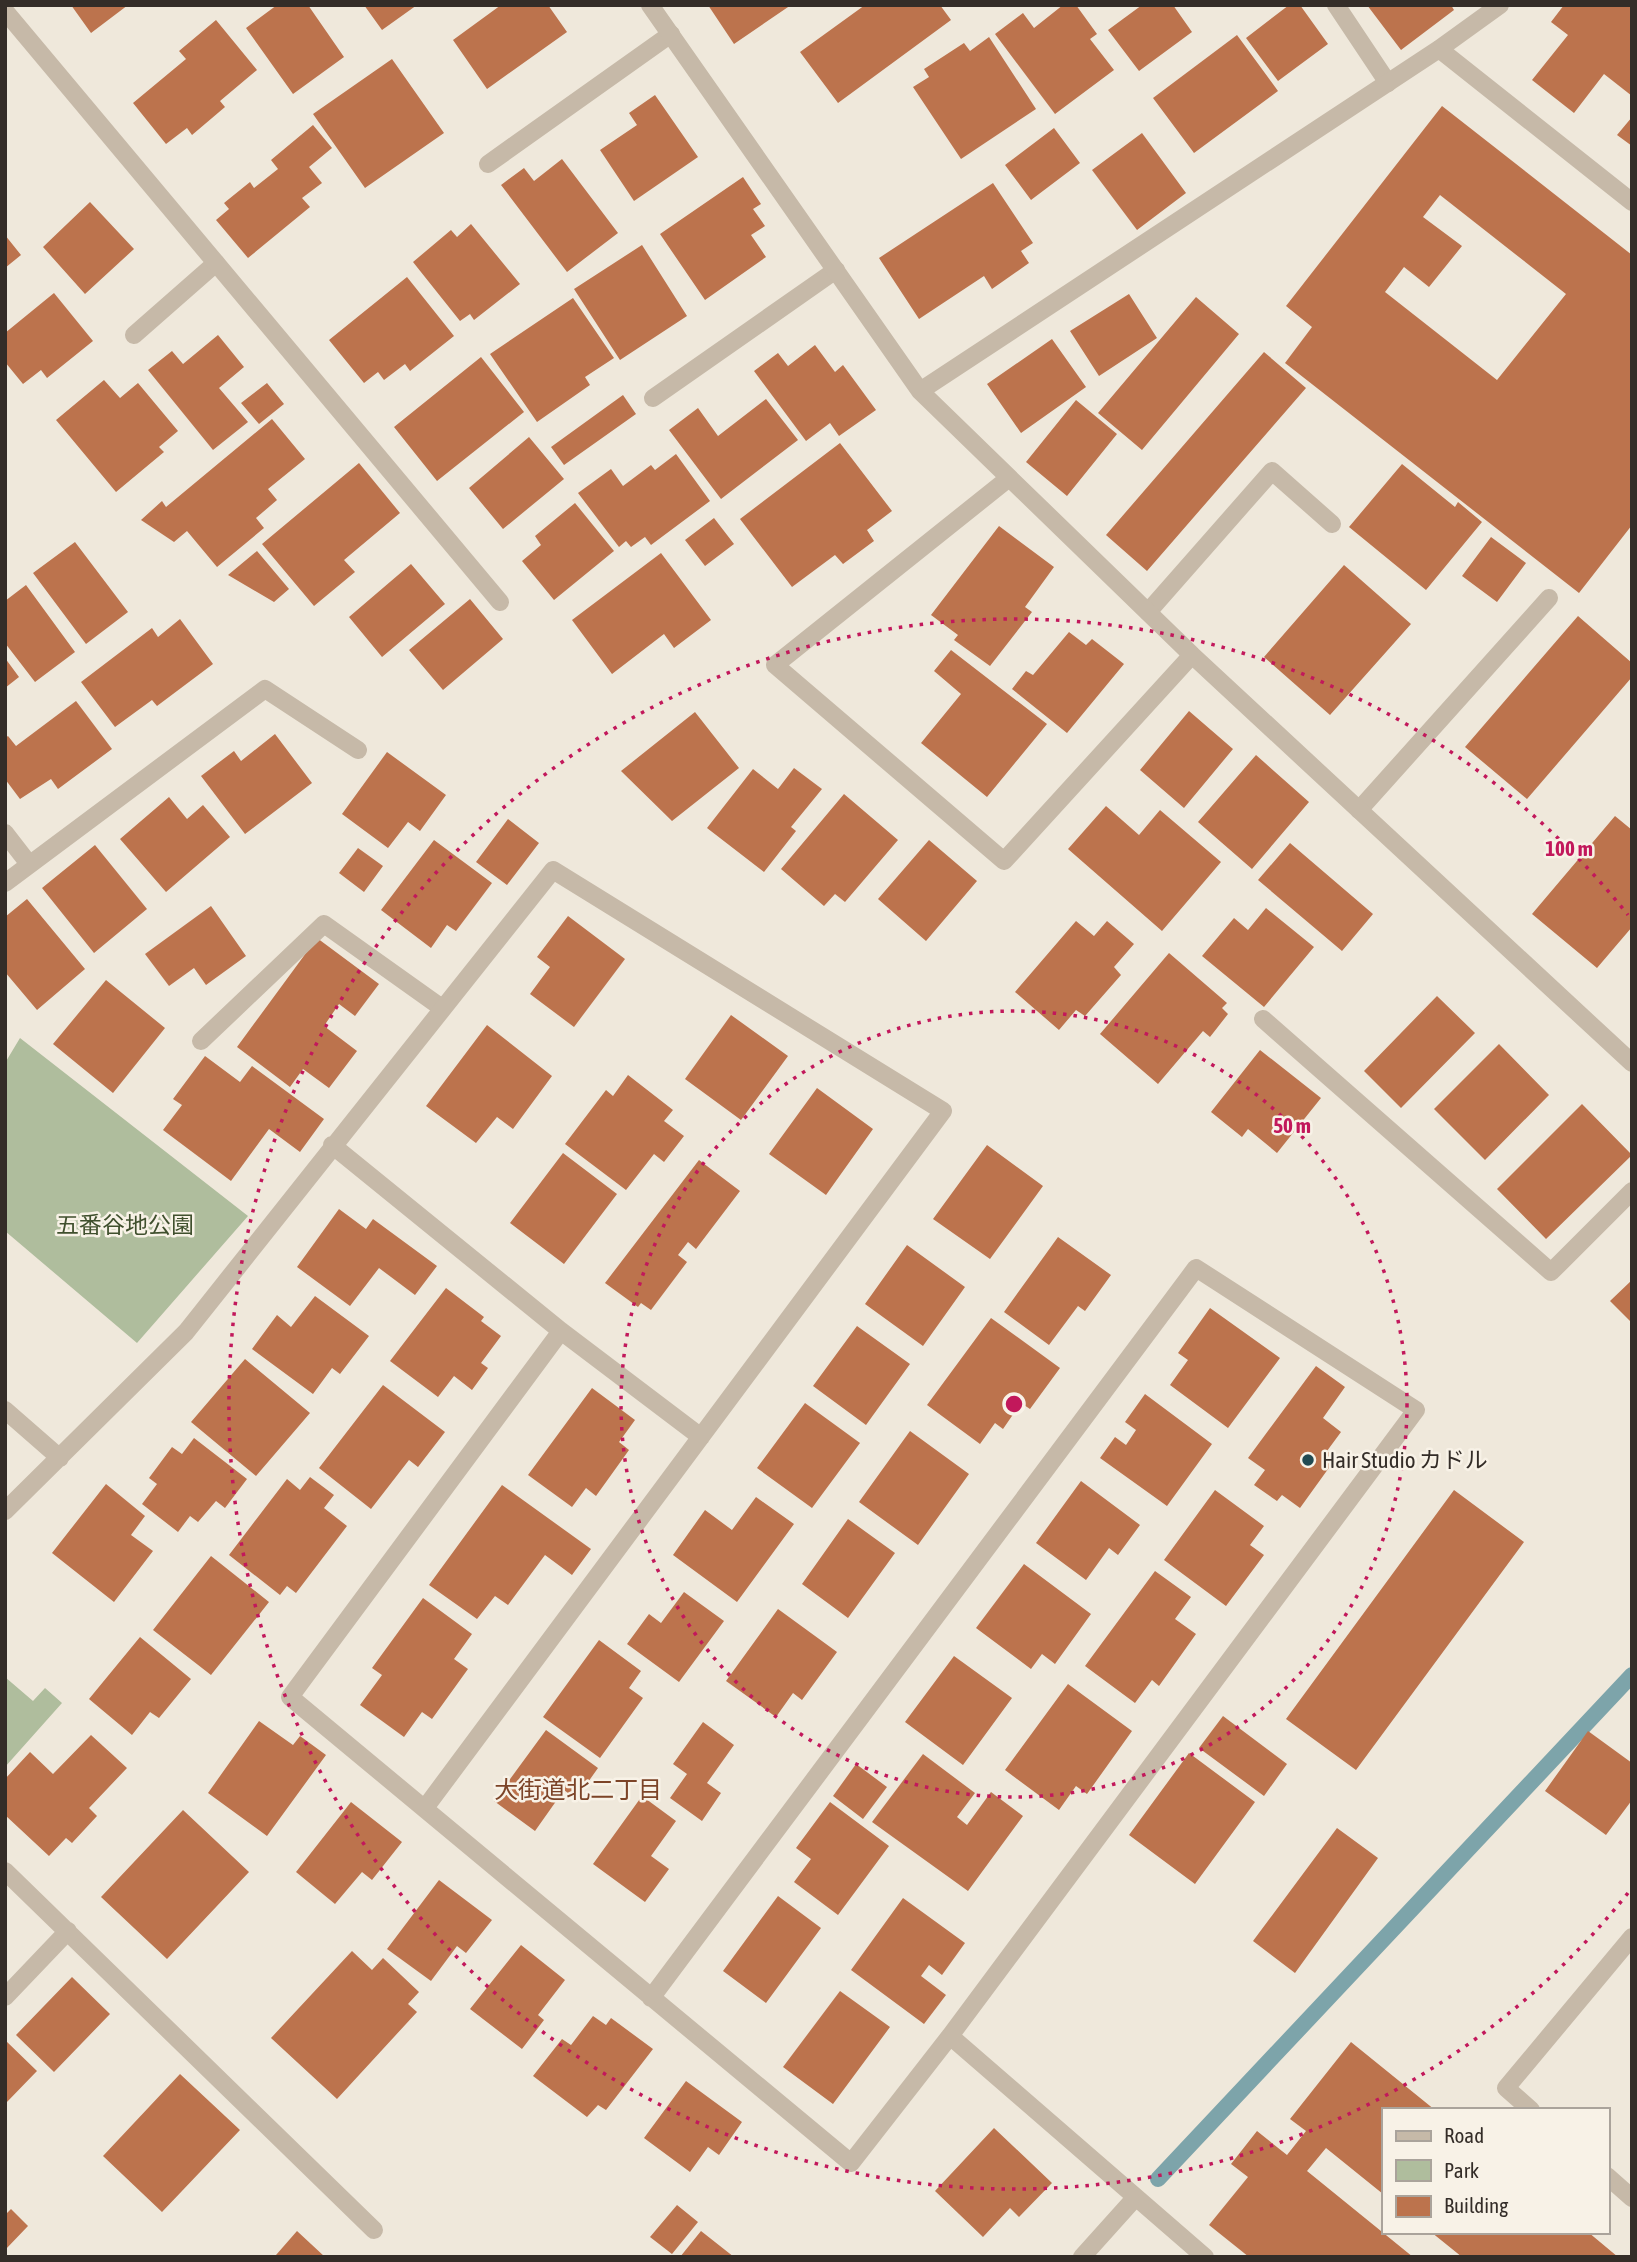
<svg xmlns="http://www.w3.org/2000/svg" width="1637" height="2262" font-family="'Asap Condensed','Noto Sans JP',sans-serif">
<rect width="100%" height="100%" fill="#efe8db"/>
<path fill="#afbd9d" d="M20,1038L248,1216L137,1343L5,1231V1063Z
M5,1677L33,1701L45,1688L62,1703L5,1767Z"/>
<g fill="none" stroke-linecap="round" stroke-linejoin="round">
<path stroke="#7da4aa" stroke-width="16" d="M1158,2179L1632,1675"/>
</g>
<path fill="#bc734d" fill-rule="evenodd" d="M71,5H128L91,33Z
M277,5H308L344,57L293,94L246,28Z
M364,5H417L382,30Z
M501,5H548L567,32L487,89L453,40Z
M708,5H791L734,44Z
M865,5H940L951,20L838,103L800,52Z
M1063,5H1076L1097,34L1090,39L1114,70L1055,114L995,34L1023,13L1034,28Z
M1142,5H1173L1192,32L1139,71L1108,30Z
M1289,5H1300L1328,44L1278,81L1246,38Z
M1367,5H1451L1454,10L1401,50Z
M1564,5H1632V96L1604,74L1574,113L1532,80L1568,35L1551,22Z
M216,20L257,70L220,101L225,107L192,135L187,128L166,144L133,103L186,59L179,51Z
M1237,35L1278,91L1194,153L1153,98Z
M989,37L1036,109L961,159L913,87L929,77L924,69L964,43L970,51Z
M392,59L444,133L365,188L313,114Z
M655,95L698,157L634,201L600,150L637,125L629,113Z
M1442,106L1632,255V525L1579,593L1285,363L1312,327L1286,306ZM1440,195L1566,294L1497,380L1385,292L1404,267L1429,287L1462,246L1423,217Z
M1632,117V146L1617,135Z
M313,125L332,148L309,167L322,183L302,198L310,207L248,258L216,220L229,209L224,203L250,182L254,188L278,169L271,160Z
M1054,128L1080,163L1031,200L1005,165Z
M1142,133L1186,193L1137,230L1092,170Z
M562,159L618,233L567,272L501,185L524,168L534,181Z
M743,177L761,204L753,209L765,226L751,235L766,257L705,300L660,234Z
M993,183L1033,243L1021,251L1029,263L992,289L984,276L919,319L879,258Z
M90,202L134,249L85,294L43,247Z
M471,224L520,284L474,320L470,314L460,321L413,262L451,230L457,237Z
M5,235L21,255L5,268Z
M642,245L687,316L620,360L574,289Z
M407,277L454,336L410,371L405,364L384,380L378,372L364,383L329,340Z
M54,293L93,341L47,378L41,370L23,384L5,362V333Z
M1129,294L1157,338L1099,376L1070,331Z
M1196,297L1239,334L1142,450L1098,413Z
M573,298L614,358L585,377L590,385L537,422L490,354Z
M218,335L244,367L219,388L248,422L213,450L148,370L172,351L183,364Z
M1052,339L1086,387L1021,433L987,384Z
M815,345L835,372L843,365L876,410L839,436L830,423L806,441L754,371L778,353L788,366Z
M1264,352L1306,388L1147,571L1106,535Z
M481,357L524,412L437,481L394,427Z
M104,380L120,398L138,383L178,431L159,447L164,452L116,492L56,420Z
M267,383L284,404L259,424L241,403Z
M623,395L636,414L564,465L551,447Z
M766,399L798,440L721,499L669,430L698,408L718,436Z
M1076,400L1117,434L1067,496L1026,462Z
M272,419L305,459L268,489L277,500L256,518L264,528L217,567L187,531L174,542L141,520L162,501L166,507Z
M529,437L564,479L503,529L469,488Z
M840,443L892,511L867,530L874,541L843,564L835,555L792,587L740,519Z
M676,454L710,501L651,545L645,537L631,547L626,541L619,547L578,493L611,469L623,486L651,465L655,470Z
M359,463L400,513L344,560L355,572L314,606L262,544Z
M1402,464L1455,507L1458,502L1482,522L1426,590L1349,527Z
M575,503L614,551L554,600L522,561L541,545L535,536Z
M714,518L734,544L705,566L685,540Z
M999,526L1054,567L1025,607L1032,612L990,666L954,640L958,635L931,615Z
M1491,537L1526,563L1497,602L1462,576Z
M75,542L128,612L86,644L33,573Z
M257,551L289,589L274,602L228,575Z
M661,553L711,620L674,648L664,634L612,674L572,620Z
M411,564L445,604L382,657L349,617Z
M1344,565L1411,624L1330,715L1264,657Z
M26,585L75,652L35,682L5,643V601Z
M470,599L503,639L443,690L409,650Z
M1578,616L1632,663V677L1527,799L1465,747Z
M180,619L213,664L157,706L152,700L115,727L81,682L152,628L158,637Z
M1069,632L1086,645L1092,639L1124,664L1067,733L1012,689L1026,671L1033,675Z
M951,650L1047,724L987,797L921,743L961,694L934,671Z
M5,658L19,677L5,688Z
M76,701L112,749L58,789L51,779L20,799L5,779V738L8,736L16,746Z
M1189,711L1233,749L1184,808L1140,770Z
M695,712L739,768L672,821L621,771Z
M275,734L312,783L245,834L201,776L234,751L241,761Z
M387,752L446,795L420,831L408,822L388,848L342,814Z
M1256,755L1309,802L1252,869L1198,822Z
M794,768L822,789L791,827L796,831L764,872L707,828L753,769L778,789Z
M844,794L898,840L845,902L835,894L824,906L781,869Z
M169,797L187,819L203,805L230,837L166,892L120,839Z
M1106,806L1139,835L1160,810L1221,862L1162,931L1068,849Z
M1615,816L1632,830V927L1597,968L1532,914Z
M508,819L539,843L507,885L476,862Z
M434,840L492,883L456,931L447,925L431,948L381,910Z
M929,840L977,881L926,941L878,899Z
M1290,843L1373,914L1342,951L1258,880Z
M95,845L147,909L94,953L42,888Z
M358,848L383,866L364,892L339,873Z
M27,899L85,969L37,1010L5,972V917Z
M211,906L246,956L206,985L194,968L169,986L145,954Z
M1266,908L1314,947L1264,1007L1202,956L1234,918L1248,930Z
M568,916L625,959L574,1027L530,994L550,967L537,957Z
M1076,921L1094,936L1107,921L1134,944L1114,967L1121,975L1085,1016L1076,1010L1059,1030L1015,992Z
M317,938L379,984L355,1016L339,1004L324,1026L357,1051L329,1088L303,1069L290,1087L237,1047Z
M1169,953L1227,1003L1222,1008L1228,1014L1210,1037L1203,1031L1158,1084L1100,1034Z
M106,980L165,1028L113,1093L53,1044Z
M1437,996L1475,1033L1401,1108L1364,1071Z
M731,1015L788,1056L741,1120L685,1079Z
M487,1025L552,1076L513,1129L497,1117L476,1143L426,1106Z
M1499,1044L1549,1095L1485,1160L1434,1109Z
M1260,1050L1321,1098L1277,1153L1248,1129L1242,1137L1211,1112Z
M205,1056L240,1082L252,1066L324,1119L300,1152L269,1129L231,1181L163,1130L182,1105L173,1099Z
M628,1075L673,1110L664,1121L684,1136L664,1162L654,1154L626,1190L565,1144L606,1090L613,1096Z
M817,1088L873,1129L826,1195L769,1154Z
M1582,1104L1632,1155L1546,1239L1497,1189Z
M987,1145L1043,1186L990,1259L933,1219Z
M563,1153L617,1194L564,1264L510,1223Z
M699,1160L740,1191L696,1249L688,1242L678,1255L687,1262L651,1310L641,1303L638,1307L605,1283Z
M339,1209L366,1229L373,1219L437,1266L415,1295L379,1268L350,1306L297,1267Z
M1058,1237L1111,1275L1085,1311L1078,1306L1049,1345L1004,1312Z
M907,1245L965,1287L923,1346L865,1304Z
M1632,1280V1323L1610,1301Z
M446,1288L484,1317L481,1321L501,1336L481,1363L488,1368L472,1390L454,1376L438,1397L390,1361Z
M315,1296L369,1336L340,1374L332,1368L313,1394L252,1349L277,1315L291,1327Z
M1210,1308L1280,1358L1228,1428L1170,1385L1188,1360L1178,1353Z
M991,1318L1060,1368L1030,1409L1021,1403L1003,1429L995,1423L980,1444L927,1405Z
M857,1326L910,1364L866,1425L813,1386Z
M245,1359L310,1413L256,1476L191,1422Z
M1316,1366L1345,1387L1323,1418L1341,1432L1327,1451L1336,1458L1300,1508L1282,1495L1277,1501L1254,1485L1265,1470L1248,1458Z
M383,1385L445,1432L418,1467L409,1460L371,1509L319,1468Z
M592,1388L635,1420L619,1442L629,1450L596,1496L586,1488L572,1507L528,1475Z
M1145,1394L1212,1444L1167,1506L1100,1458L1115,1437L1126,1445L1136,1430L1125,1422Z
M805,1403L860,1443L812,1508L757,1468Z
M910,1431L969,1474L918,1545L859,1502Z
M194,1438L247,1479L225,1508L216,1501L198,1522L190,1516L178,1532L142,1504L157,1484L149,1478L172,1447L182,1454Z
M310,1477L334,1495L324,1508L347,1526L296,1593L287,1586L280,1595L229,1555L287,1479L300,1490Z
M1081,1481L1140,1525L1118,1555L1109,1548L1086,1580L1036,1543Z
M106,1484L145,1516L131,1535L153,1551L114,1602L52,1553Z
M502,1485L591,1549L572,1575L545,1555L508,1605L495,1596L477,1619L429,1585Z
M1215,1490L1264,1526L1250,1545L1264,1555L1226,1606L1164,1560Z
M1454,1490L1524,1542L1356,1770L1286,1719Z
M756,1497L794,1524L737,1602L673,1555L705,1510L732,1530Z
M848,1519L895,1553L848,1618L802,1584Z
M211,1556L269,1602L211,1675L153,1630Z
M1024,1564L1091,1614L1055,1664L1042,1654L1031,1669L976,1628Z
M1155,1571L1191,1597L1175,1619L1196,1634L1159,1686L1152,1680L1135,1703L1085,1666Z
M684,1592L724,1621L679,1682L627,1644L649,1614L661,1623Z
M423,1598L472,1634L454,1659L468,1669L432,1719L422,1712L404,1737L360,1705L382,1675L372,1668Z
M778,1609L837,1652L802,1700L793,1693L776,1717L726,1681Z
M140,1637L191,1679L159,1718L150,1712L132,1735L89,1699Z
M599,1640L641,1671L629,1688L643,1698L600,1758L543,1717Z
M954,1656L1012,1698L963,1765L905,1722Z
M1068,1684L1132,1731L1087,1794L1076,1786L1059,1810L1005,1770Z
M1223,1716L1287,1764L1264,1796L1199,1748Z
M259,1721L293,1745L300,1736L326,1755L267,1836L208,1793Z
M703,1722L734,1745L707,1783L721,1793L702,1821L670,1798L687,1774L673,1764Z
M546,1730L598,1768L576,1799L564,1790L535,1831L494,1801Z
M1588,1731L1632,1763V1800L1606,1835L1545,1791Z
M91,1735L127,1768L89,1808L97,1816L72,1843L66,1838L49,1856L5,1815V1779L30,1752L53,1774Z
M1189,1753L1255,1802L1195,1884L1129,1835Z
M923,1754L975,1793L957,1817L967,1825L991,1792L1023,1816L968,1891L872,1822Z
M856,1764L887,1787L863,1819L833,1796Z
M642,1796L676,1821L651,1856L669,1869L645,1902L593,1864Z
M351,1802L402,1842L372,1880L362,1872L335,1904L296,1872Z
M830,1802L889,1846L838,1915L794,1882L811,1859L796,1848Z
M183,1810L249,1872L167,1959L101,1897Z
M1337,1828L1378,1858L1295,1973L1253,1941Z
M439,1880L492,1920L466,1953L457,1946L431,1981L387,1949Z
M778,1896L821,1928L766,2003L723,1971Z
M903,1898L965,1943L942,1975L929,1965L921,1976L946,1995L924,2024L851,1970Z
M521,1945L565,1980L538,2015L544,2020L522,2049L470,2009Z
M352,1951L372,1970L383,1958L419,1992L408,2004L417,2012L337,2099L271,2038Z
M72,1977L110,2014L54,2072L16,2035Z
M840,1991L890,2027L833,2104L783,2067Z
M593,2016L606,2025L611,2018L653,2049L606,2110L598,2105L587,2117L533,2076L562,2039L571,2045Z
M5,2040L37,2071L5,2104Z
M1351,2042L1435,2110H1383V2194L1326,2148L1307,2171L1413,2257H1249L1209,2225L1248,2177L1231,2164L1257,2131L1287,2155L1306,2131L1290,2119Z
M180,2074L240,2130L162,2212L103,2156Z
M686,2081L742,2122L719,2155L708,2147L690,2172L644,2138Z
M994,2128L1052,2183L1019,2217L1010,2208L983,2237L935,2191Z
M677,2205L698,2222L672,2254L650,2237Z
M11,2209L28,2226L5,2250V2215Z
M297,2231L325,2257L276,2255Z
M701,2231L734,2257H680Z
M1431,2232H1588L1618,2257H1462Z"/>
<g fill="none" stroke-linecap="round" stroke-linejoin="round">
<path stroke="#c6b9a8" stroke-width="18" d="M1336,5L1388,83
M488,164L671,34
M134,335L216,263
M653,398L836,270
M1148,612L1272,471L1332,524
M1359,810L1549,598
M201,1041L324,924L442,1008"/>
<path stroke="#c6b9a8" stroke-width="18" d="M650,5L920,391L1192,655L1632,1063
M5,11L500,602
M1439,49L1632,202
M920,391L1439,49L1500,5
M1009,478L775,665L1004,861L1192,655
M5,833L29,864
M5,883L265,689L358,750
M1263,1019L1551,1272L1632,1191
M332,1145L561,1331L701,1437
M561,1331L290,1697L851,2163L950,2036L1416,1410L1196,1268L651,1998
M5,1410L60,1458
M5,1511L186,1332L553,870L943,1111L425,1808
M5,1871L374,2230
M5,1997L68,1931
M950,2036L1205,2257
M1531,2110L1506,2088L1632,1937
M1607,2176L1632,2198
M1082,2257L1135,2198"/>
</g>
<g fill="none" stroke="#c2185b" stroke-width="3.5" stroke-dasharray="3.5 7">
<circle cx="1014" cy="1404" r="393"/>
<path d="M1628 1893A785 785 0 1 1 1628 915"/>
</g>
<circle fill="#214a52" stroke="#f8f2e7" stroke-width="2.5" cx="1308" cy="1460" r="7"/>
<g text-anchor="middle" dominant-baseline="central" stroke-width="5" stroke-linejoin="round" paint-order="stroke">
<g font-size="23" fill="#40502e" stroke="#f8f2e7">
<text x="125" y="1225">五番谷地公園</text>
</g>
<g font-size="23" fill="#342d28" stroke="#f8f2e7" text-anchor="start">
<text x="1322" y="1460">Hair Studio カドル</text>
</g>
<g font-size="24" fill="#7c4428" stroke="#f8f2e7">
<text x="578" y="1789">大街道北二丁目</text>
</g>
</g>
<circle cx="1014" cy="1404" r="10" fill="#c2185b" stroke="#f8f2e7" stroke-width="3.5"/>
<g font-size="21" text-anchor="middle" font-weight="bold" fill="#c2185b" stroke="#f8f2e7" stroke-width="5" stroke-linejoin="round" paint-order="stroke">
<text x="1569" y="856">100 m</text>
<text x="1292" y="1133">50 m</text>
</g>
<rect width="1637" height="2262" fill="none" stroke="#342d28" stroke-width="14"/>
<rect x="1382" y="2108" width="228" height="126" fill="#f8f2e7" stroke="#aaa39b" stroke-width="2"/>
<rect x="1396" y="2131" width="35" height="10" fill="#c6b9a8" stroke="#aaa39b" stroke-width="2"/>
<text x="1444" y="2143" font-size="21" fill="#342d28">Road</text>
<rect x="1396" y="2160" width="35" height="21" fill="#afbd9d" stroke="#aaa39b" stroke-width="2"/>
<text x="1444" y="2178" font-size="21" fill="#342d28">Park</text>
<rect x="1396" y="2196" width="35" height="21" fill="#bc734d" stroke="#aaa39b" stroke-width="2"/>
<text x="1444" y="2213" font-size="21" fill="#342d28">Building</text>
</svg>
